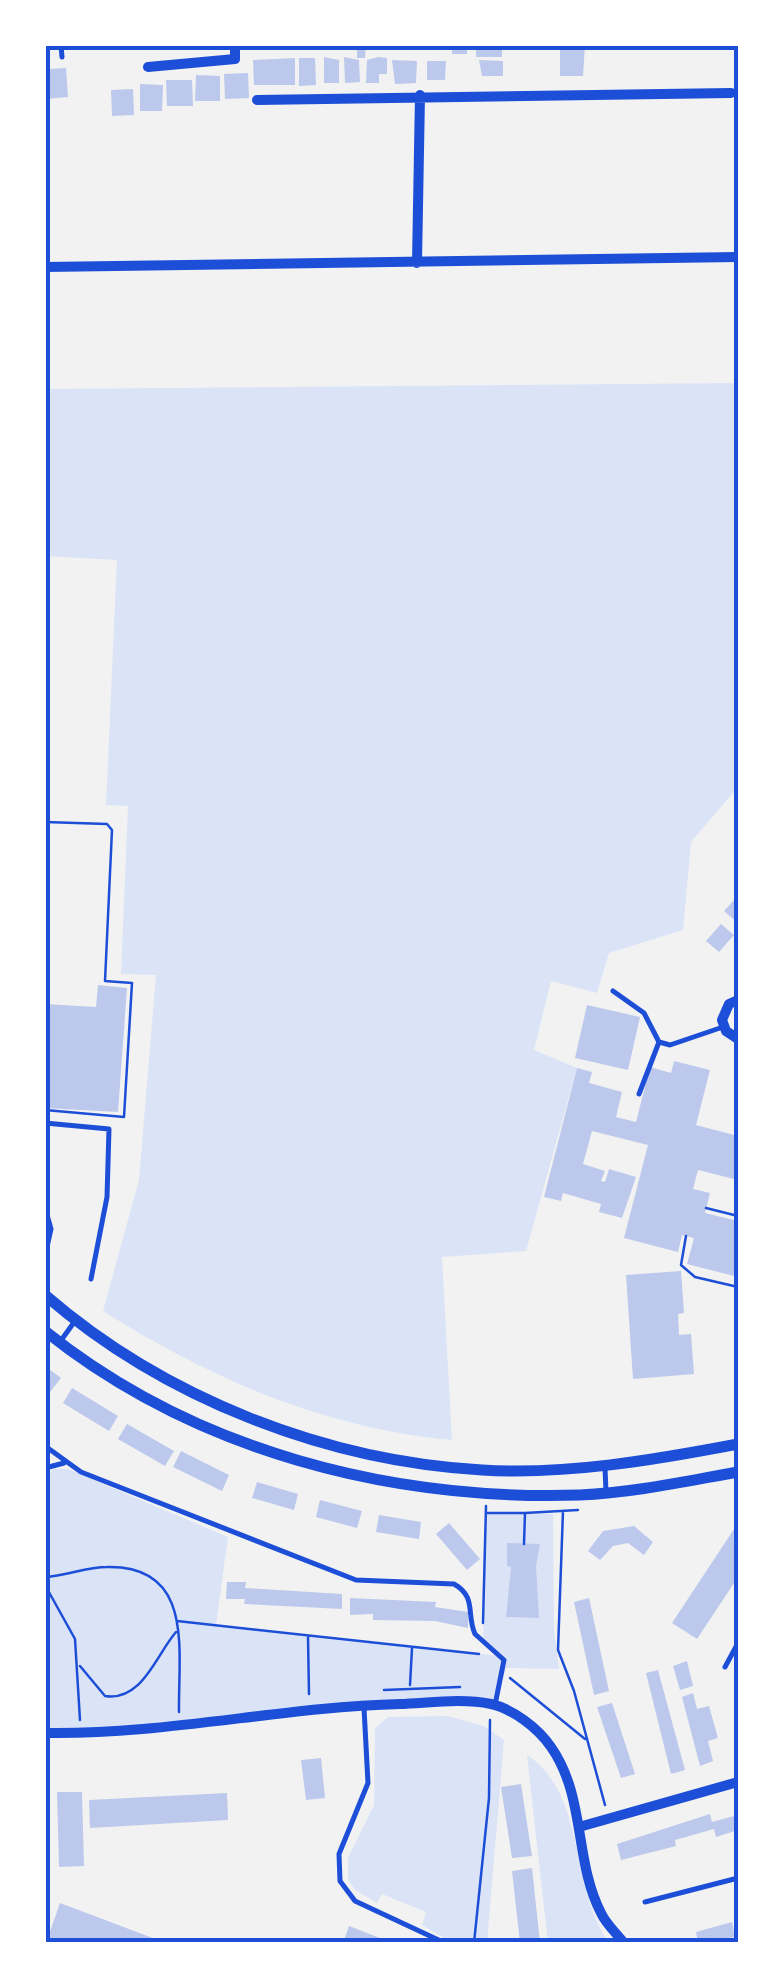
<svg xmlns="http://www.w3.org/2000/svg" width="783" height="1988" font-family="'Roboto Condensed',sans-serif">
<rect width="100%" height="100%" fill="#f2f2f2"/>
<path fill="#dbe4f7" d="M738,383V787L691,842L683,930L609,953L597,993L551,981L534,1050L577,1068L526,1251L442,1257L452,1440C324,1428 211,1379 103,1311L139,1180L156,975L121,974L128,806L106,805L117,560L45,556V389Z
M53,1469H68L228,1537L216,1625L501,1656L483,1642L486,1513L553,1514L554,1629L559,1669L506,1668L495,1705L468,1701L45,1733C45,1693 36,1490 53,1469Z
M448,1716L484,1726L504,1740L487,1943H452L422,1925L426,1912L382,1894L377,1903L355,1890L348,1879V1858L374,1805L375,1728L388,1717Z
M527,1755C588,1796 568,1885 609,1943H548Z"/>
<path fill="#bdc9ec" d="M357,45H366L365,58H357Z
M452,45H467V54H452Z
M476,45H502V57H476Z
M560,45H585L583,76H560Z
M48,46L49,69L66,68L68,97L45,99Z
M324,57L339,60V83H324Z
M344,57L359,60L360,82L345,83Z
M378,57L387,58V74H379V83H366L367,60Z
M295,58V85H254L253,60Z
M299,58H315L316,85L299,86Z
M392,60L417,61L416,83L395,84Z
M479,60L503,61V76H482Z
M427,61H446L445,80H427Z
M248,73L249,98L225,99L224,74Z
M196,75L220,76V101H195Z
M166,80H192L193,106H167Z
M140,84L163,85L162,111H140Z
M133,89L134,115L112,116L111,90Z
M735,899L738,901V923L724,911Z
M721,924L734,935L719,952L706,941Z
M98,985L127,988L118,1112L45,1108V1004L96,1007Z
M587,1005L640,1017L628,1070L575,1058Z
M674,1061L710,1070L696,1125L738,1136V1180L698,1170L693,1189L710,1193L705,1213L738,1221V1277L687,1264L694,1238L682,1235L678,1252L624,1238L648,1145L592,1131L583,1164L605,1171L601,1181L605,1182L609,1169L636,1177L622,1218L599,1212L601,1204L563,1193L561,1201L544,1197L577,1068L592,1072L589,1083L622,1092L616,1117L636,1122L650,1067L671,1073Z
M681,1271L684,1313L678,1314L679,1335L691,1334L694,1374L633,1379L626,1275Z
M45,1366L61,1378L50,1392L45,1388Z
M72,1388L118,1416L109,1431L63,1403Z
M127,1424L174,1451L165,1466L118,1439Z
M181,1451L229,1475L222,1491L173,1467Z
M257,1482L298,1494L294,1510L252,1498Z
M320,1500L362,1511L357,1528L316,1517Z
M379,1515L421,1522L419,1539L376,1532Z
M449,1523L480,1559L467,1570L436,1534Z
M738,1523V1577L697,1639L672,1623Z
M634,1526L653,1542L644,1555L628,1543L613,1546L600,1560L588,1551L603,1531Z
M507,1543L540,1544L536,1566L539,1618L506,1617L511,1567L507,1566Z
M227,1582H246L245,1588L342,1594V1609L244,1604L245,1599H226Z
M350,1598L436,1602L435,1607L468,1612V1628L435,1621L373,1620V1614L350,1615Z
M589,1598L609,1691L594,1695L574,1602Z
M687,1661L693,1686L680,1690L673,1666Z
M658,1670L685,1770L671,1774L646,1673Z
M693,1693L697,1709L709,1706L718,1738L708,1741L713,1761L700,1766L682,1697Z
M612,1703L635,1774L621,1778L597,1707Z
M321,1758L325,1798L306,1800L301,1760Z
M521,1784L532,1856L512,1858L501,1787Z
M57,1792H82L84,1866L59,1867Z
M227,1793L228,1820L90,1828L89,1800Z
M710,1814L712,1822L738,1815V1830L716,1837L714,1829L675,1840L676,1846L621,1860L617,1844Z
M532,1868L540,1943H520L512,1871Z
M60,1903L166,1943H46Z
M732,1922L735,1937L698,1943L696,1932Z
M349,1926L393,1943H343Z"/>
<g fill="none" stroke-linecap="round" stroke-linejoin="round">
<path stroke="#1d4ed8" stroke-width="2.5" d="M45,822L107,824L112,830L105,981L132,983L124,1117L45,1110
M706,1208L738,1216
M686,1236L681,1265L695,1277L738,1287
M563,1511L558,1650L574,1691L605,1805
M487,1513H525L524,1544
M525,1513L578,1510
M45,1577C66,1576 86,1567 107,1567C195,1565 178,1651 179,1712
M45,1585L75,1639L80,1720
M177,1621L479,1654
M483,1623L486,1506
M308,1637L309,1694
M80,1666L105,1696C142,1702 156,1655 176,1632
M510,1678L585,1739
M410,1685L412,1648
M384,1690L460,1687
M474,1943L489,1798L490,1720"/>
<path stroke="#1d4ed8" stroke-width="5" d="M61,45L62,57
M613,991L644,1013L659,1042L670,1045L723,1027
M639,1094L659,1042
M45,1123L109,1129L107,1197L91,1279
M45,1208L51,1229L45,1256
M62,1339L75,1321
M45,1446L81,1472L356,1580L454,1584C477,1597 466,1614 475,1634L504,1660L495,1705
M45,1468L64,1463
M605,1468L606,1492
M725,1667L738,1643
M364,1708L368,1783L339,1854L340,1881L355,1901L445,1943
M645,1902L738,1878"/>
<path stroke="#1d4ed8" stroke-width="10" d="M148,67L235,59V45
M257,100L731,93
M417,263L420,95
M45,267L738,257
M738,1000L729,1004L722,1020L726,1031L738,1039
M45,1733C165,1735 281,1707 400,1704C429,1703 462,1698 491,1704C513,1709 538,1728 551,1747C586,1797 574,1861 601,1913C606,1924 617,1934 624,1943
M579,1827L738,1782"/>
<path stroke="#1d4ed8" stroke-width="11" d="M45,1295C164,1398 325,1461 482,1470C567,1475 654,1460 738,1444
M45,1331C195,1451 390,1501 580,1495C632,1493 687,1481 738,1472"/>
</g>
<rect width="783" height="1988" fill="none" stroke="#ffffff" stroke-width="95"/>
<rect x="48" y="48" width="688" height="1892" fill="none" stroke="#1d4ed8" stroke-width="4"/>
</svg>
